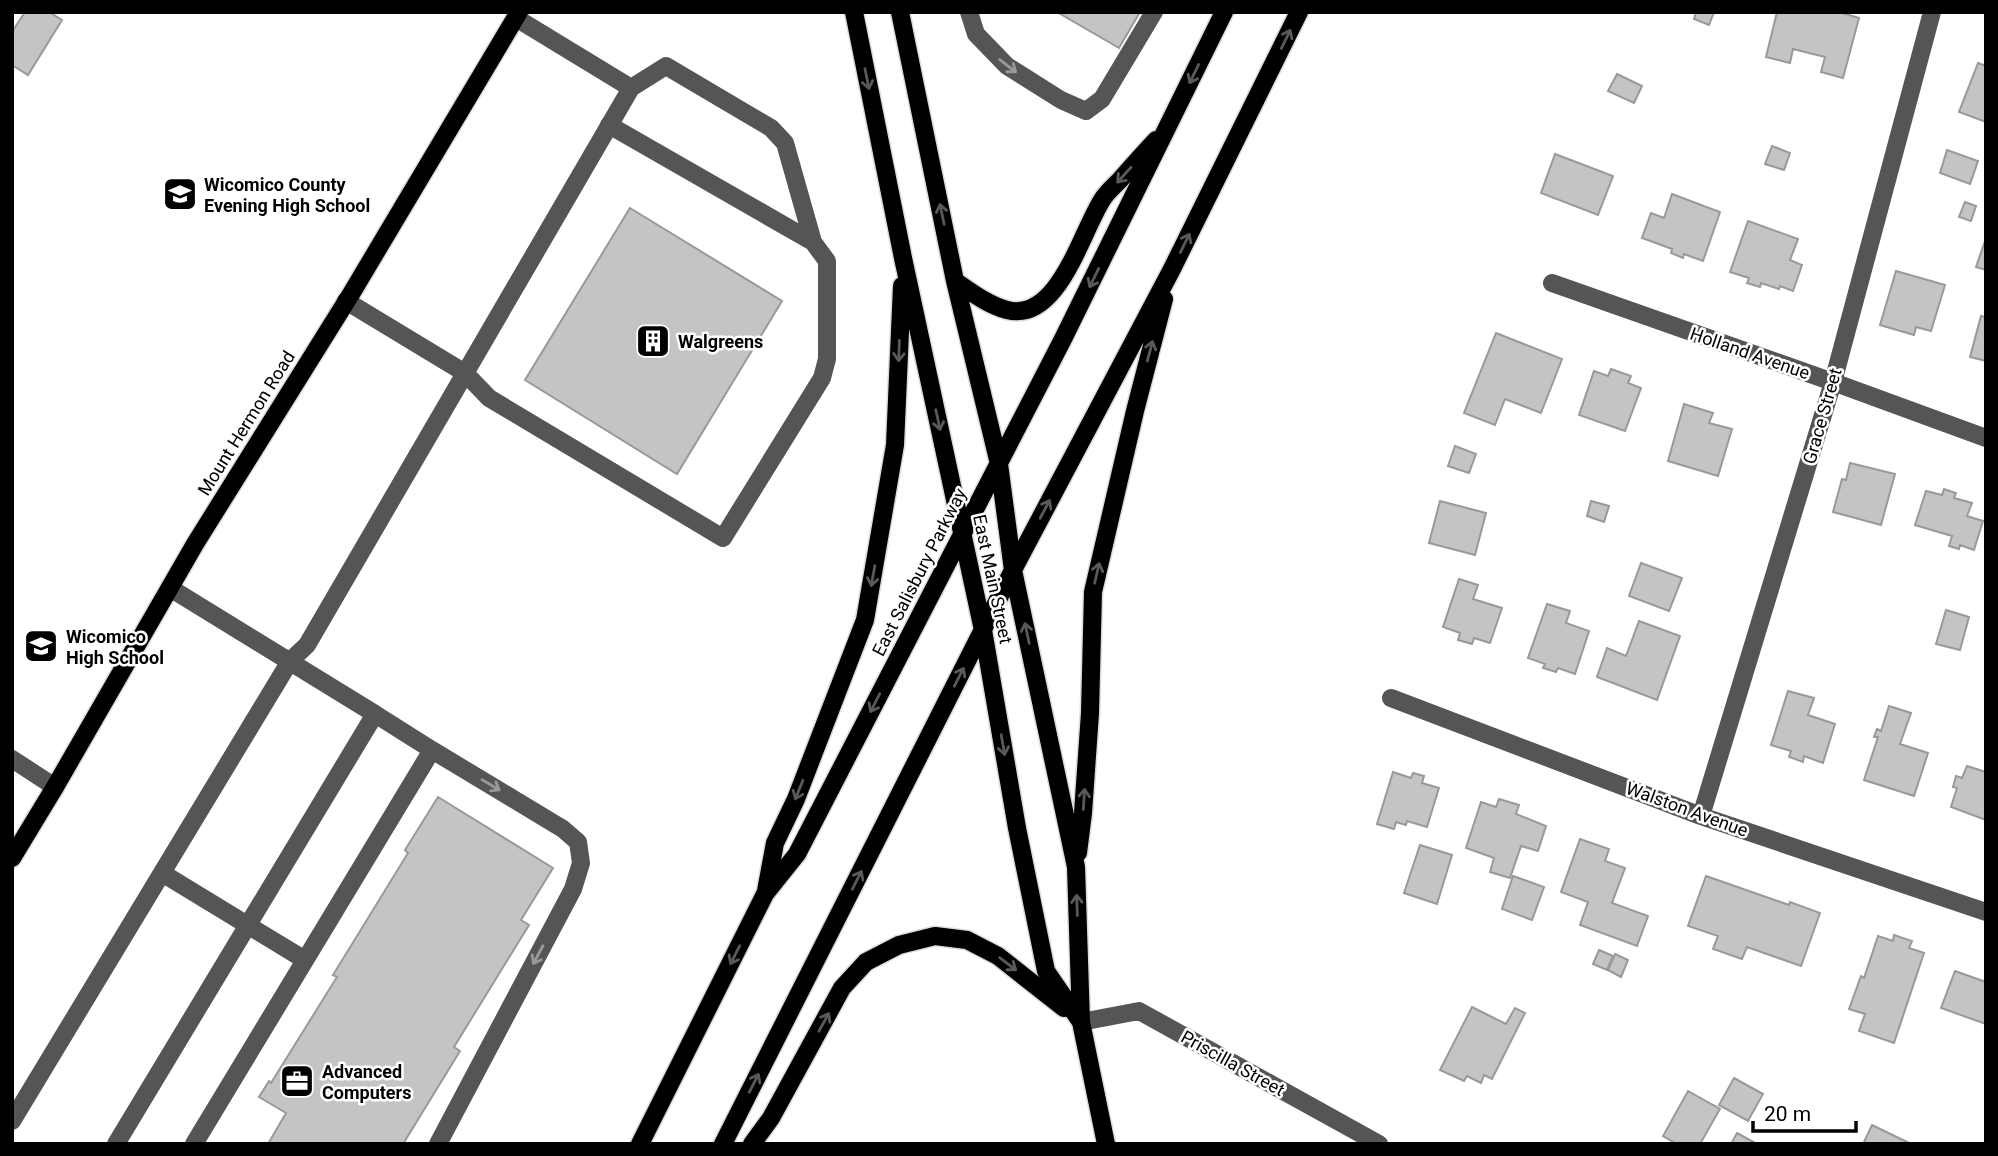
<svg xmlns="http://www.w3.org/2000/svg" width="1998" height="1156" font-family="Roboto,sans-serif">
<rect width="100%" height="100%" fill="#fff"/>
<path fill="#c4c4c4" stroke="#999" stroke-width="2" d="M25,12H49L62,20L28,75L12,65V32Z
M1057,12H1140L1119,48Z
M1696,12H1714L1709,25L1694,19Z
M1777,12H1839L1859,18L1843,78L1821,72L1825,57L1793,49L1790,63L1766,57Z
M1978,63L1986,66V122L1959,112Z
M1617,74L1642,86L1634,103L1608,91Z
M1772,146L1790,153L1784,170L1765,164Z
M1947,150L1978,161L1970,184L1940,173Z
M1555,154L1613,176L1598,215L1541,193Z
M1672,194L1720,212L1703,261L1684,254L1683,258L1671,253L1672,249L1642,238L1651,213L1664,218Z
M1965,202L1976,206L1971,221L1959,217Z
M630,208L782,301L677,474L525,380Z
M1748,221L1798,239L1790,260L1802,265L1793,291L1780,286L1779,289L1761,283L1760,287L1747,283L1749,278L1730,272Z
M1986,238V270L1976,267Z
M1896,271L1945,285L1931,331L1916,327L1914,335L1880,325Z
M1981,316L1986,317V361L1970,357Z
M1496,333L1562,359L1541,413L1505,399L1495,425L1464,413Z
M1611,369L1631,376L1628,383L1641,388L1625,431L1579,415L1594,371L1608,376Z
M1684,404L1713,413L1709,423L1732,429L1718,476L1668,461Z
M1455,446L1476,454L1469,473L1448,466Z
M1850,463L1895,474L1881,525L1833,512L1842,479L1846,480Z
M1944,489L1956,493L1954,498L1972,503L1967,516L1983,521L1974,550L1960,545L1959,549L1949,546L1952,536L1915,525L1926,491L1942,495Z
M1440,501L1486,513L1475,555L1429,543Z
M1591,501L1609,506L1604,522L1587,516Z
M1641,563L1682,578L1669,611L1629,596Z
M1459,579L1478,585L1473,599L1502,608L1490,643L1474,638L1472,644L1458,640L1460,633L1443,627Z
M1547,604L1570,611L1566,623L1589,631L1575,674L1558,668L1556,672L1543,668L1545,664L1528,658Z
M1946,610L1969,617L1960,650L1936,644Z
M1639,621L1680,636L1657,700L1597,677L1607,648L1626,656Z
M1788,691L1814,698L1808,715L1835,724L1823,763L1804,756L1803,762L1789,757L1791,751L1771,745Z
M1889,706L1911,713L1900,744L1928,753L1914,796L1864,780L1878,737H1874L1877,729L1881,731Z
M1967,766L1986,772V820L1951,807L1957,788L1953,787L1956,776L1962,778Z
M1393,772L1411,778L1413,773L1424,776L1422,783L1439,788L1427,827L1407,821L1406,825L1396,822L1394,829L1377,824Z
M438,797L553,868L521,920L529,925L454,1047L460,1051L403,1144H268L286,1113L259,1097L269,1081L271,1083L337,977L333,975L408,853L405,850Z
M1499,799L1519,805L1516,814L1546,826L1538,851L1521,846L1510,878L1490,872L1494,858L1466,848L1481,802L1496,807Z
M1580,839L1609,849L1605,861L1625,868L1612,903L1648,916L1637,946L1580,925L1588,902L1561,892Z
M1420,845L1452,855L1437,904L1404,893Z
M1513,876L1544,887L1532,920L1502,909Z
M1706,876L1789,905L1790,902L1820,913L1801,966L1747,947L1742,959L1713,949L1718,936L1688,926Z
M1894,935L1912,941L1909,948L1924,953L1894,1043L1859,1031L1865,1014L1849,1009L1861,976L1864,978L1878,936L1893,941Z
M1599,950L1613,956L1607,970L1593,964Z
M1615,954L1628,960L1621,977L1608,970Z
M1955,971L1986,982V1024L1941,1008Z
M1472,1007L1506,1024L1515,1008L1525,1013L1492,1079L1484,1075L1481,1083L1467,1076L1464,1081L1440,1070Z
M1734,1078L1763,1094L1748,1121L1719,1105Z
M1688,1091L1720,1109L1700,1144H1677L1663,1136Z
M1872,1125L1909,1143V1144H1863Z
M1737,1133L1757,1144H1731Z"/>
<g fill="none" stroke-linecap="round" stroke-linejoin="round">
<g stroke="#dbdbdb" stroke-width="21">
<path id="major" d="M854,12L903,258L983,630L1017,828L1046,971L1081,1022
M900,12L955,281L999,464L1013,570L1076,867L1081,1022L1106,1144
M955,281C971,292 988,305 1007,310C1058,323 1081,233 1102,200C1106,193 1114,186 1120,180C1132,166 1144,153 1156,140
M1078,853L1083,813L1090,713L1093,592L1135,411L1164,299
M12,858L55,787L195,544L351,294L519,12
M766,891L775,843L796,799L865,620L895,445L902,286
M640,1144L765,894L797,854L1063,339L1224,12
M723,1144L1013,570L1172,269L1299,12
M752,1144L771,1118L842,988L866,962L899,945L935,936L967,940L998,956L1064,1008"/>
</g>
<path stroke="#555" stroke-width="18" d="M969,12L976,34L1007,66L1061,100L1086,111L1102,99L1154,12
M631,88L666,66L771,128L785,143L813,242
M1552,283L1833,382L1986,438
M346,301L465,373L489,398L723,538L822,378L827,359V261L813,242L609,125
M1391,698L1701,816L1986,912
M432,750L563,829L578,842L581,863L573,889L438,1144
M12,759L55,787
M1701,816L1833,382L1932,12
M162,873L305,960
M1081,1022L1139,1011L1379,1144
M12,1121L290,661L307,645L631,88L516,18
M116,1144L375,714L170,588
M194,1144L432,750L375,714"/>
<use href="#major" stroke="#000" stroke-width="18"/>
</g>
<defs><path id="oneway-shaft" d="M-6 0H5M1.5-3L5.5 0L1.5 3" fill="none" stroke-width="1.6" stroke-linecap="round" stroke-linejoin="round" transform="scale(1.75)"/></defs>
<g stroke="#595959">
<use href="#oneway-shaft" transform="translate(1286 39) rotate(-64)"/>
<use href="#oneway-shaft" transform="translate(1194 74) rotate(116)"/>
<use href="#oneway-shaft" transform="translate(867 79) rotate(79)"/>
<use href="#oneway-shaft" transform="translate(1124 175) rotate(132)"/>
<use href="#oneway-shaft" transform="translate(942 214) rotate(-102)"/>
<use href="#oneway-shaft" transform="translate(1185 243) rotate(-64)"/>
<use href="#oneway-shaft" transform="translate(1094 278) rotate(116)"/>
<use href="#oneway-shaft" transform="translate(899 351) rotate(92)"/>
<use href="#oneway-shaft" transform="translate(1150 351) rotate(-75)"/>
<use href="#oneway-shaft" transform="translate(938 420) rotate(78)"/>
<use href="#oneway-shaft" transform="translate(1045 509) rotate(-62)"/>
<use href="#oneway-shaft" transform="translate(1097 573) rotate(-77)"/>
<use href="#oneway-shaft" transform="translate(873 576) rotate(100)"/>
<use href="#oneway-shaft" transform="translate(1027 633) rotate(-102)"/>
<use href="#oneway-shaft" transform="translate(959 677) rotate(-63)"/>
<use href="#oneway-shaft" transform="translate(875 703) rotate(117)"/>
<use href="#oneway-shaft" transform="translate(1003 745) rotate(80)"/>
<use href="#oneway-shaft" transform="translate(799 790) rotate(112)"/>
<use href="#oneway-shaft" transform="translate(1084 799) rotate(-86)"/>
<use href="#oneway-shaft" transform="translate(857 880) rotate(-63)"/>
<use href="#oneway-shaft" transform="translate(1077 905) rotate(-92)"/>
<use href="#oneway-shaft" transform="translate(735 955) rotate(117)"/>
<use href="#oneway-shaft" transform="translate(1008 964) rotate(37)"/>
<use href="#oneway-shaft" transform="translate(824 1022) rotate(-61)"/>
<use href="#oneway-shaft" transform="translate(754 1083) rotate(-63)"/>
</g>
<g stroke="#999">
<use href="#oneway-shaft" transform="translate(1008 66) rotate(38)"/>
<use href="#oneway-shaft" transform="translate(491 785) rotate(31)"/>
<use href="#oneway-shaft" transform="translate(538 955) rotate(118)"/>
</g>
<defs>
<g id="school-square" transform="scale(1.75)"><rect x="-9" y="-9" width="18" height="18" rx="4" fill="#000" stroke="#fff"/><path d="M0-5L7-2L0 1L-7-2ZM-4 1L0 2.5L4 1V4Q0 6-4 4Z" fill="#fff"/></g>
<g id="building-square" transform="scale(1.75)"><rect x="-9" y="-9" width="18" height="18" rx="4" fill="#000" stroke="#fff"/><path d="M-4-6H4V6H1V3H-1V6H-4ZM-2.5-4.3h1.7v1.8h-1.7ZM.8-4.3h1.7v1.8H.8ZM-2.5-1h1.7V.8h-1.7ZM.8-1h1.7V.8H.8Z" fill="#fff"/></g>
<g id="office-square" transform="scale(1.75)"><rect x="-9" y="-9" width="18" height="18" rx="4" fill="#000" stroke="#fff"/><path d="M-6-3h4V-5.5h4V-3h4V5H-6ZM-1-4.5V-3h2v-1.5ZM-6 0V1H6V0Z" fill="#fff"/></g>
</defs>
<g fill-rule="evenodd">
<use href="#school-square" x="180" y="194"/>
<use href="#building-square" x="653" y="341"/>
<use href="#school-square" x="41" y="646"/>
<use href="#office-square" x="297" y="1081"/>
</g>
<g text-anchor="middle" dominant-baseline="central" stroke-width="5" stroke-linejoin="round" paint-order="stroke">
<g font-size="18" font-weight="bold" fill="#000" stroke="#fff" text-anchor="start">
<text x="204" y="184">Wicomico County<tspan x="204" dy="21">Evening High School</tspan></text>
<text x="678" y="341">Walgreens</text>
<text x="66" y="636">Wicomico<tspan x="66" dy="21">High School</tspan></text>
<text x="322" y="1071">Advanced<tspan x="322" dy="21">Computers</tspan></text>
</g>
<g font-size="18" fill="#000" stroke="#fff">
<text transform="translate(1750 353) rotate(19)">Holland Avenue</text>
<text transform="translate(1822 416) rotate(-74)">Grace Street</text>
<text transform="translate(246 423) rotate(-58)">Mount Hermon Road</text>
<text transform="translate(919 572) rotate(-63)">East Salisbury Parkway</text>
<text transform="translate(993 579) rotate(78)">East Main Street</text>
<text transform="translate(1687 809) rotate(20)">Walston Avenue</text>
<text transform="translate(1233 1063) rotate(29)">Priscilla Street</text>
</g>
</g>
<rect width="1998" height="1156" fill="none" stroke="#000000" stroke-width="28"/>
<path d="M1753 1121v10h103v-10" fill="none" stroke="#000000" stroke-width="3.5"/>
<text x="1764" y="1121" font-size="21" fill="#000000" stroke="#ffffff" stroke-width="5" paint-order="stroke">20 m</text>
</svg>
